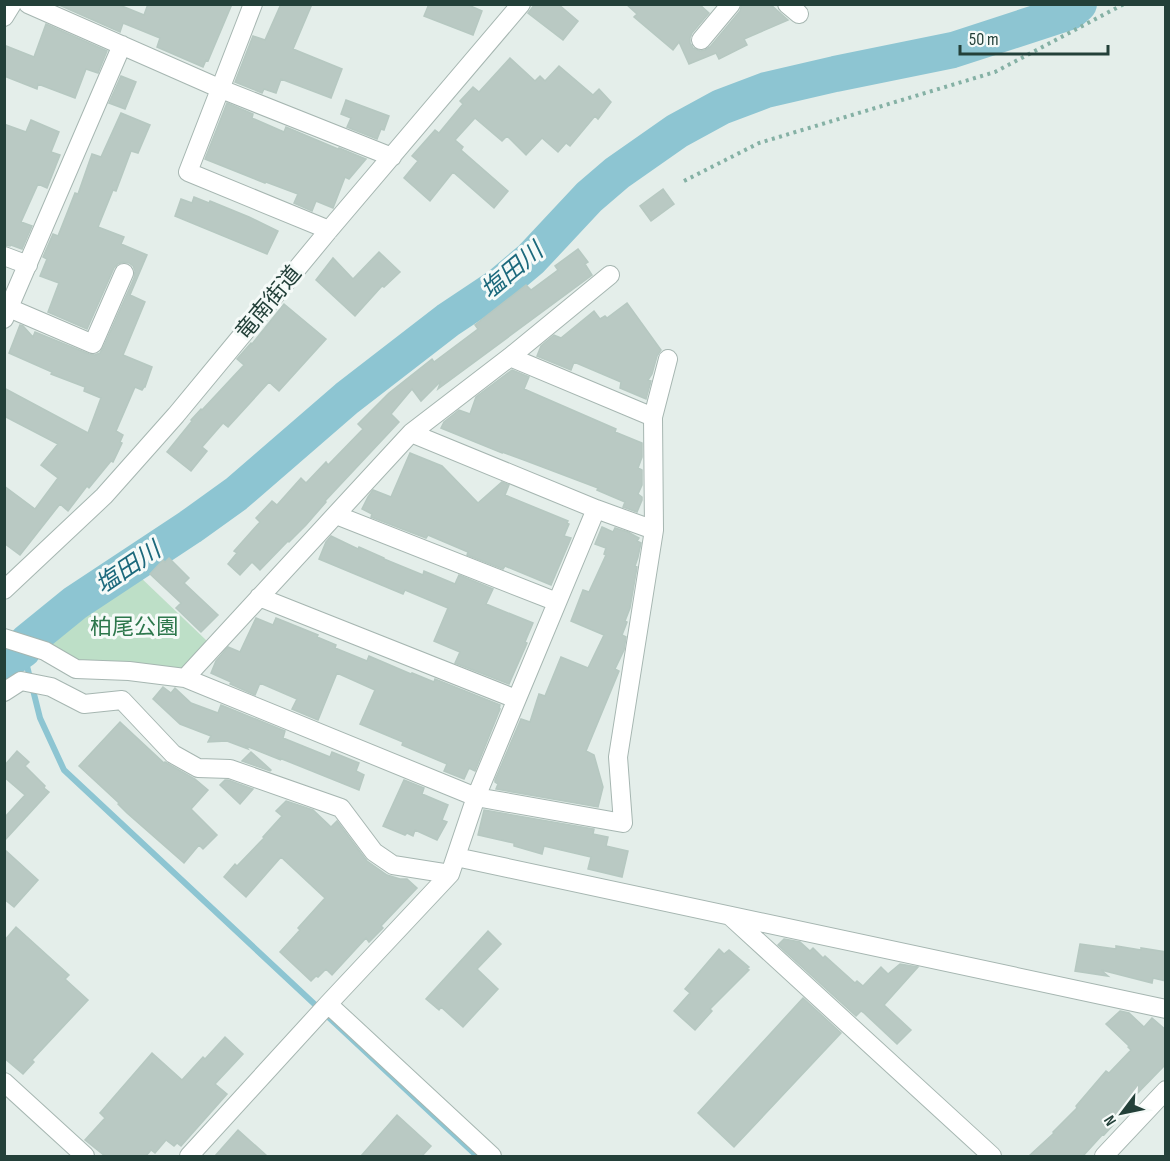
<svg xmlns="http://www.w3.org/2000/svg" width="1170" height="1161" font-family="'Sofia Sans Condensed','Noto Sans JP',sans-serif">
<rect width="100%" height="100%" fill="#e4eeea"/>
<path fill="#bddfc7" d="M138,575L207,641L183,670L79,663L45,640Z"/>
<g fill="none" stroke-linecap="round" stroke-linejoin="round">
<path stroke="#8dc5d2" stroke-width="6" d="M23,650L40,718L64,770L477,1156"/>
<path stroke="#8dc5d2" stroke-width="36" d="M4,663L23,650L27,642L75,603L190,527L236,494L347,398L448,320L499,286L531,259L589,197L617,173L677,131L721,107L766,90L835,74L953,50L1070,12L1079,4"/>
</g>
<path fill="#b9c9c3" stroke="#b6c8c1" stroke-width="1.5" d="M57,4H117L144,15L148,4H232L208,61L206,60L203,67L157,47L160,38L123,23L120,32Z
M281,4H312L293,49L342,69L331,98L281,79L276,93L264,89L262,93L235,82L253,36L265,40Z
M429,4H466L482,11L473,35L424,16Z
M535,4H558L578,21L563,40L528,13Z
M626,4H699L709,13L692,33L690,38V43L693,48L700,51L705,50L710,47L740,11L742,4H770L788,20L744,39L747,45L719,59L716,53L689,64L679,42L673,50L634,17L637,14Z
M46,24L107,51L98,73L86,69L75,98L38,84L37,89L4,76V45L34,57Z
M510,58L535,81L540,76L545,81L559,66L593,95L599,89L611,102L598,119L595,116L570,146L566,143L558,152L542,138L526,155L507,136L502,141L475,118L455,140L463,147L461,150L508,191L494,208L453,172L430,201L404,178L418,161L412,156L435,130L439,133L463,104L460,101L473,87L479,92Z
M121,76L136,82L125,109L109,103Z
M346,100L389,116L384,130L381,129L377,139L347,127L351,118L341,114Z
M227,103L253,114L252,118L284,132L286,127L338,149L339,148L366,159L349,179L345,177L333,208L316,201L312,211L294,203L298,194L266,182L265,183L205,159Z
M121,113L150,125L138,153L131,151L116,191L113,190L98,227L124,237L121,244L147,255L130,295L145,302L123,355L152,367L145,387H144L142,390L135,387L116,431L123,435L120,442L122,443L113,462L111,461L89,488L87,486L68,511L60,504L20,555L4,543V486L35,509L58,478L41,465L58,444L4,416V388L88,433L101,398L84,391L85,387L51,374L52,372L9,353L20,325L23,326L33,337L35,332L89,354L95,355L100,353L103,348L134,278L135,271L133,266L129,263L123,262L118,264L114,268L87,329L48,312L59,283L40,276L47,259L43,257L53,234L58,236L75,193L78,194L92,154L101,157Z
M31,120L59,132L51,152L60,155L47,188L38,184L21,222L32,226L22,249L11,245L10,246L4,245V124L26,132Z
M663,189L674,204L651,221L640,206Z
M194,197L209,203L210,201L249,217L278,231L267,254L175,216L181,199L192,203Z
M578,249L588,262L585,264L592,275L438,389L441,381L421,401L412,389L391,414L399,422L325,501L326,502L306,525L289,542L288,541L260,570L252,562L240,575L228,564L237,553L234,551L260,522L256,518L272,501L277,505L301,478L306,483L326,462L328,465L363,429L358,424L389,393L432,359L434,362L478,329L475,325L526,285L531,290L558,270L555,266Z
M379,252L400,272L384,287L382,286L355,316L316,280L333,258L353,279Z
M627,303L661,350L657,356L652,374L648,380L651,381L646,399L620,388L621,382L574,362L571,370L537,356L541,346L554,335L561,338L594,311L600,319L605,316L607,318Z
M284,304L326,339L279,391L269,382L228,427L223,423L202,447L207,451L191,471L167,452L192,421L191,420L201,409L202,410L244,365L237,359L251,343L252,344Z
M512,370L529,377L524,389L616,429L615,432L642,443V457L638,468L642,470V485L638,494L642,497V500L637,512L623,507L625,502L597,490L598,488L524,460L502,452V453L441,428L444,422L459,410L470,414L476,397Z
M410,453L442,466L478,503L502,482L509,485L505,495L568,521L567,523L569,524L564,536L571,538L551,585L505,566L503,569L467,555L468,552L428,535L426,538L371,517L372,514L362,509L368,497L373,490L391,497Z
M602,527L613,532L615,528L628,532L639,538L637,541L641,543L638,557L635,566L637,567L630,608L625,621L627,622L622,635L626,637L624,650L615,669L619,671L586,751L594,755L603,787L598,807L496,789L498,784L495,782V780L521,719L530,722L539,694L545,696L561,657L588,668L604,635L571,621L583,590L589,592L606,555L604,554L606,548L595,544Z
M331,536L358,549L359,547L384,558V559L423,575L424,571L455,584L459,575L493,589L486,604L533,623L525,642L527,643L509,684L455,663L460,652L434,641L448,608L405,590L403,594L319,559L326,542Z
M169,558L189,578L184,583L218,615L201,632L176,608L181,603L150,574L163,560L165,562Z
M256,618L273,625L276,618L318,635L317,637L336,645L335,648L367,661L369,656L411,674L412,673L434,682L435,679L500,705L499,709H500L475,771L469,768L464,779L444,771L447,764L402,745L403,742L360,724L375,690L337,673L318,720L292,709L297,699L260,683L255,695L230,684L231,682L211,673L216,661L228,647L240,652Z
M163,687L171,693L175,688L191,703L218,713L221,705L285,731L283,738L330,757L332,752L359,763L356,771L364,775L359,790L277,757L281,760L246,746L248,749L227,741L208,742L211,736L180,724L153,699Z
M120,722L164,763L165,762L195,779L208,790L191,809L217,835L203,849L199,845L184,863L127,813L118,804L119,803L79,766Z
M17,751L29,762L25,766L45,786L44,788L49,792L4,841V818L25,795L4,777V766Z
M251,752L271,770L270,771L242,761Z
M225,780H228L253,789L240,804L220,785Z
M404,780L424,788L422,794L448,805L442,820L447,822L437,840L415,830L413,836L407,833L405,835L383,826Z
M286,801L313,810L331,827L337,821L367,861L387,875L400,879H407L417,888L381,926L383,928L369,942L366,938L332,975L326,969L318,977L316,976L311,981L280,952L300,930L298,928L325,898L281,857L246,897L224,877L235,864L237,866L264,838L263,837L282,816L276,811Z
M484,810L594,829L593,834L608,837L606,846L628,851L622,877L588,869L591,857L544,846L542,854L514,846V843L478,835Z
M4,849L38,880L14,907L4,899Z
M16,927L69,975L65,979L88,1000L32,1060L34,1062L23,1074L4,1058V941Z
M488,931L501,944L477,969L498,989L463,1027L441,1007L439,1010L426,999Z
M784,939L800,942L810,951L813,948L823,958L825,956L855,983L857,981L863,986L881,967L888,974L900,964L918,967L884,1005L911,1030L897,1044L864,1013L861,1011L856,1016L778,945Z
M1080,944L1116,949V946L1141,950V948L1166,952V981L1153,978L1152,983L1101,970L1108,976L1075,971Z
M719,949L724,954L729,950L749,967L747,969L749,970L710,1009L712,1011L695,1030L674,1011L690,993L685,989Z
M803,998L841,1033L734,1147L698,1113Z
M1120,1011L1129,1013L1144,1027L1152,1018L1166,1030V1064L1131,1100L1113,1122L1115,1123L1104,1135L1103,1134L1083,1156H1029L1054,1133L1053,1132L1077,1108L1076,1106L1106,1071L1109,1073L1131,1050L1128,1047L1129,1046L1106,1024Z
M225,1037L243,1054L215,1084L227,1094L181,1146L177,1143L174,1146L166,1140L155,1153L151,1150L146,1156H105L85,1140L105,1118L100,1113L152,1053L182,1080L203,1057L205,1059Z
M397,1115L431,1146L422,1156H361Z
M238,1130L267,1156H215Z"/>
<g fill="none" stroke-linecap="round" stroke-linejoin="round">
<g stroke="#a6b6b1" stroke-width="20">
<path id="minor" d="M28,4L221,89L392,157
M253,4L188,172L329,230
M787,4L799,14
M4,17L12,4
M701,40L731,4
M4,256L28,265
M9,308L93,344L124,273
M4,319L122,45
M510,357L653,417
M411,433L510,357L610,275
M596,509L654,530
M336,515L557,602
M4,590L104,496L176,415L329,230L521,4
M259,597L516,699
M4,638L45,651L76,669L129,671L185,678L411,433L596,509L476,797L450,874L328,1004L189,1156
M185,678L476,797L623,823L618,757L654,530L653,417L668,359
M4,692L21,681L51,687L84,704L122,700L173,754L198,768L230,769L341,808L374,852L393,865L450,874
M456,857L1166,1009
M730,916L992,1156
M328,1004L492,1156
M4,1082L85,1156
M1104,1156L1166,1090"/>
</g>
<path stroke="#85b1a5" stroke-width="4" stroke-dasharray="3 4.5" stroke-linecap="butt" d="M684,181L759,143L995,72L1124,4"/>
<use href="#minor" stroke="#fff" stroke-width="18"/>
</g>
<g text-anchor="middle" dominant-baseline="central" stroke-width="6" stroke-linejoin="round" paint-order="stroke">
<g font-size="22" fill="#234039" stroke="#f5faf8">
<text transform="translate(269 303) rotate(-50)">竜南街道</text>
</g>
<g font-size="22" fill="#2d774c" stroke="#f5faf8">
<text x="134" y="627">柏尾公園</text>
</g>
<g font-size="24" font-style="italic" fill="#1c697c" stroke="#f5faf8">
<text transform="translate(512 271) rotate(-40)">塩田川</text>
<text transform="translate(128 568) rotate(-34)">塩田川</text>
</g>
</g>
<rect width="1170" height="1161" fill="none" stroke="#234039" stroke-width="12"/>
<g transform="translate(1122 1113) rotate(238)" stroke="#f5faf8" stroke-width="4.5" paint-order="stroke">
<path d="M0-4.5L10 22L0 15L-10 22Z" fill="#234039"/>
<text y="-9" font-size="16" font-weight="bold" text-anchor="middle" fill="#234039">N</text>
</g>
<path d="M960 45v9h148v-9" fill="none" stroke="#234039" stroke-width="3"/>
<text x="969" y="45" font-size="18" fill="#234039" stroke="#f5faf8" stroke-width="4.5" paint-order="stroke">50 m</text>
</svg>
